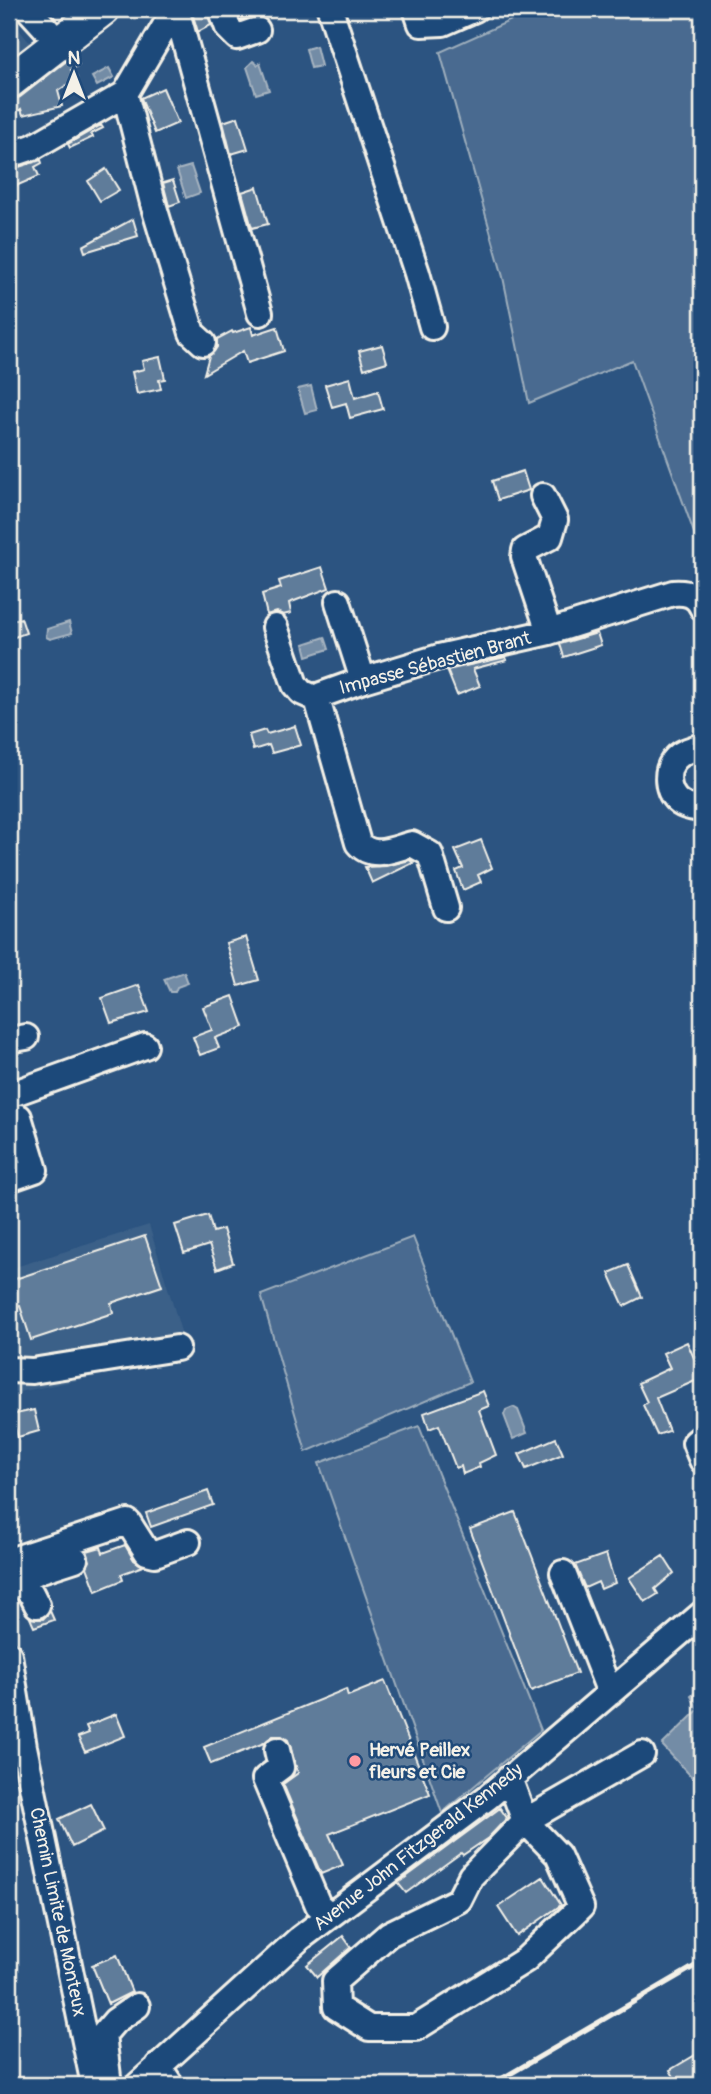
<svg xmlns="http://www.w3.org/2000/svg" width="711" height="2094" font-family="Pangolin,sans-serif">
<rect width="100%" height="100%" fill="#2c5481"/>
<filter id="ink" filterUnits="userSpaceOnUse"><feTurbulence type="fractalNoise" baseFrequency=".0143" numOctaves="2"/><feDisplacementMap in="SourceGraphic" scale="14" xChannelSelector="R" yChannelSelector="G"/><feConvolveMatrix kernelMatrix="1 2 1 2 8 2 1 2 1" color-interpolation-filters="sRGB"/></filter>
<g filter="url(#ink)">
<path fill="#3b6088" d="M9,17L33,47L9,65Z
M149,1225L189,1358L9,1394V1269Z"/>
<path fill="#496b90" stroke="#9eaebc" stroke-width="2" d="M536,9H702V555L632,360L529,403L503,277L440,52Z
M413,1237L470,1382L306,1452L261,1295Z
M419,1426L541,1730L442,1813L319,1463Z"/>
<path fill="#738ca6" stroke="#a7b4c0" stroke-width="2" d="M316,46L321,66L311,68L306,49Z
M253,61L258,65L260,63L269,90L256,94L247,67Z
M109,68L114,77L97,86L92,77Z
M191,166L200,193L186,198L177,170Z
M311,386L317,410L305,413L298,389Z
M69,622L72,633L50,639L46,637L47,629Z
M325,637L329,649L307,656L304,644Z
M184,972L188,983L177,987L175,992H170L164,979Z
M513,1407L518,1410L527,1433L513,1439L504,1415L506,1410Z
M702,1688V1788L662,1745L698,1710L691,1696Z"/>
<path fill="#5e7b9a" stroke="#f4f1e8" stroke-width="2" d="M191,9H206L211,25L198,32Z
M237,9H266L241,20Z
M73,56L79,65L71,70L77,78L58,91L62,106L23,115L21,109L9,118V101L20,97Z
M163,88L178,123L155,133L141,98Z
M238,117L248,149L231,154L223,122Z
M101,125L103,128L91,134L93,137L70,148L68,144Z
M41,160L42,163L35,167L39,176L9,189V170Z
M106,169L119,190L100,201L88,181Z
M173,180L180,202L169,206L163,183Z
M257,187L268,224L252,228L242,192Z
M133,219L138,236L85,252L83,246Z
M251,327L253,335L277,327L284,351L247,363L243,351L204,374L209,356L217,347V339L232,331L233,333Z
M382,345L387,362L364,369L359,351Z
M160,357L165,379L159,380L161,389L137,394L132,372L144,369L142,361Z
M350,378L355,398L378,391L383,409L350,418L346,403L332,407L325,385Z
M523,471L529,490L498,500L492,481Z
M322,567L329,588L289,603L291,613L283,615L277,612L267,615L262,594L281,588L279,581Z
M21,618L26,633L12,638L9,622Z
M597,633L601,645L564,657L560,644Z
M506,657L507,660L473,669L480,686L457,695L447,670Z
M295,726L301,745L272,753L269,745L253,750L249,735L265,730L267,734Z
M481,840L492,868L478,875L481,882L463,890L456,871L463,868L455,850Z
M410,860L413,863L372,883L365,867L386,866Z
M246,937L259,980L238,986L226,943Z
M139,985L149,1012L111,1023L102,998Z
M233,996L244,1027L215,1038L219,1048L200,1055L193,1037L212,1030L203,1007Z
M208,1215L213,1232L223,1229L233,1263L217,1269L209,1245L184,1253L175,1225Z
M145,1236L162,1286L111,1303L113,1313L31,1340L20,1306L9,1309V1281Z
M628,1265L642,1297L624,1306L609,1273Z
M687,1342L694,1358L702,1354V1378L656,1398L669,1431L657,1435L643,1405L647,1402L638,1383L670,1368L663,1353Z
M483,1391L489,1406L479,1410L496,1455L479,1463L480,1467L463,1474L461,1466L456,1468L439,1425L429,1429L424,1413Z
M34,1410L39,1431L18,1437L11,1415Z
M556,1438L563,1454L526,1469L519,1454Z
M208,1491L213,1505L151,1527L146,1513Z
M515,1512L577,1673L531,1691L470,1529Z
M125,1545L134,1560L143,1566L121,1574L123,1580L96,1591L87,1567L90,1561L87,1551L101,1547L103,1553Z
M606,1554L615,1583L601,1589L598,1582L585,1588L575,1565Z
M663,1556L674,1573L655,1589L658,1594L645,1602L629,1578Z
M50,1611L54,1620L34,1627L30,1618L43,1619Z
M385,1681L430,1794L329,1834L343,1865L321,1874L283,1784L298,1773L288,1740L282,1736H273L264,1743L211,1764L204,1747L346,1689L348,1696Z
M116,1714L125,1736L85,1752L78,1737L89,1733L86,1726Z
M91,1804L104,1831L72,1847L59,1819Z
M500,1808L507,1818L488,1838L463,1855L461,1853L406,1893L398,1883Z
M543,1877L561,1905L517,1936L498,1907Z
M343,1936L351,1947L317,1977L307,1965Z
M117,1955L132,1992L108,2004L92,1965Z
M702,2051V2082L697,2085H679L670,2070Z"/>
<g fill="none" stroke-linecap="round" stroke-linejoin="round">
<g stroke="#f4f1e8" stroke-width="30">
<path id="minor" d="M28,9L59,43
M176,9L260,313
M221,9L228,28L237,37L257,30
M330,9L417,273L432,327
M416,9L421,24L443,23L475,9
M125,94L154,207L192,333L203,343
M9,155L33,147L125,94L175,9
M543,496L555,520L550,537L525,550L524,557L549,632
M338,602L363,680
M275,627L295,685L301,692L317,699
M702,746C693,749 683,751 676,758C664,770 666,793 680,803C687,808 695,808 702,809
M446,908L430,854L412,844C393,849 372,860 358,843L317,699L321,695L363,680L439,657L549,632L673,593C686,592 696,594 702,607
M9,1040L26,1037
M9,1095L145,1046
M9,1179L35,1170L19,1117
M9,1370L32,1371L177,1348
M702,1437L695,1443L702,1460
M9,1561L128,1522L147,1552L155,1554L188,1542
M563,1573L610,1693
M9,1582H16L41,1570L75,1559
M16,1582L31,1593L37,1605
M9,1655L24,1747L94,2085
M277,1750L281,1767L265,1779L318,1905L329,1914
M509,1778L525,1821L471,1876L459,1900L389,1934L335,1981L336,2007L369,2028H416L525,1960L581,1907L558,1855L525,1821L642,1754
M158,2066L171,2085
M109,2085L103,2035L115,2021L137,2006
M138,2085L299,1939L488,1797L702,1614"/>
</g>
<g stroke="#f4f1e8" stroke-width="37">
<path id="major" d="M9,82L103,9"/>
</g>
<use href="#minor" stroke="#1f4a7a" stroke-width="24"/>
<use href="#major" stroke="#1f4a7a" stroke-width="32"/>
<path stroke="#f4f1e8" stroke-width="5" d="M491,2085L702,1962"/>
</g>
</g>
<circle fill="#ff9aa2" stroke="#1f4a7a" stroke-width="2.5" cx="355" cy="1761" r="7"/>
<g text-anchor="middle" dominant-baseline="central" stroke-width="5" stroke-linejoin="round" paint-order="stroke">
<g font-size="19" fill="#f4f1e8" stroke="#1f4a7a">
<text transform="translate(435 663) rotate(-15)">Impasse Sébastien Brant</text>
<text transform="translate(418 1847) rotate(-38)">Avenue John Fitzgerald Kennedy</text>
<text transform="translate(58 1912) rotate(78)">Chemin Limite de Monteux</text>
</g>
<g font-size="19" font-weight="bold" fill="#f4f1e8" stroke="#1f4a7a" text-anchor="start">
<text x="369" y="1750">Hervé Peillex<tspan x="369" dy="22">fleurs et Cie</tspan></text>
</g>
</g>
<rect width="711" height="2094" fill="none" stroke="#1f4a7a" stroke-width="35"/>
<rect x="18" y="18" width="676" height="2059" fill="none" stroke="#f4f1e8" stroke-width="2.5" filter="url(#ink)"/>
<g transform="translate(74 74)" stroke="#1f4a7a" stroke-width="5" paint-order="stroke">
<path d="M0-5L12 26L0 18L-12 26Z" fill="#f4f1e8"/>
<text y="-10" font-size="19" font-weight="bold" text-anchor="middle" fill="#f4f1e8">N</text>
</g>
</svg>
